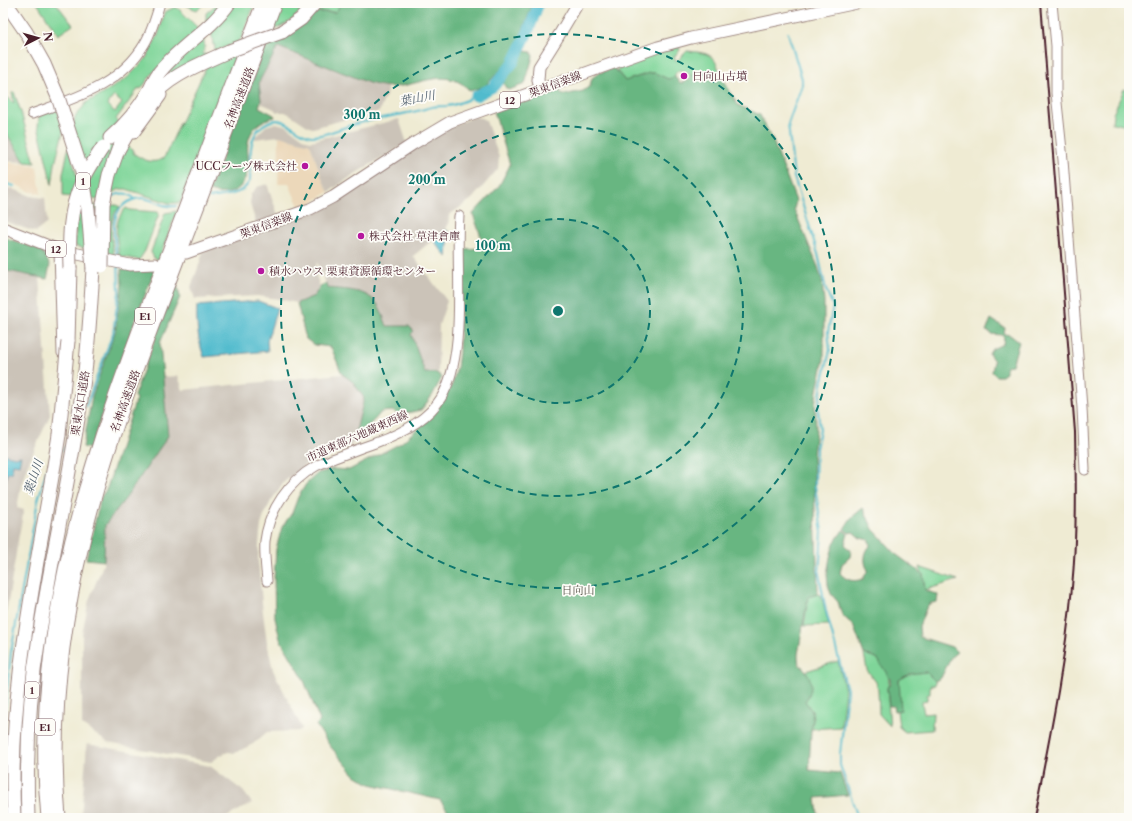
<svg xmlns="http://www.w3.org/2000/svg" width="1132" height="821" font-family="'Libre Caslon Text','Noto Serif JP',serif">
<rect width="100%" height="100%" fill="#fdfcf7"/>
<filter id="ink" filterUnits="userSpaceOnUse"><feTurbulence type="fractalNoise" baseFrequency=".025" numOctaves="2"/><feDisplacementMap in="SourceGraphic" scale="8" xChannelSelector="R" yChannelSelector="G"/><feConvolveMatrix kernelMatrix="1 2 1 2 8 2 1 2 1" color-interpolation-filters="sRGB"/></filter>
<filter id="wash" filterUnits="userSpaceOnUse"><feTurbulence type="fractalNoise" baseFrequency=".012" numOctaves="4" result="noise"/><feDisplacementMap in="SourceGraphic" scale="16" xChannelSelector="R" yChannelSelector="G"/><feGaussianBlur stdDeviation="0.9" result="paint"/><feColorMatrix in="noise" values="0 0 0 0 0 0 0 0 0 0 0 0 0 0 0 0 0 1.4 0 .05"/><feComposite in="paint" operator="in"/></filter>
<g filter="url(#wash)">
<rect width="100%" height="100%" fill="#efebd3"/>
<path fill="#ecd8ba" d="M279,136L310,144L323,181L329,192L300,209L289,184H278Z
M3,162L32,165L37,167L41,194L31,192L15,184L7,182L3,176Z"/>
<path fill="#cbc3b8" d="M278,47L369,83L387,87L386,97H385L379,112L369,113L313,128L309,127L291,115L285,112H277L274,109L261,103L259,82Z
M475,117L482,118L486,121L499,157L498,169L472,199L449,215L448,225L445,230L413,256L447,301L439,325L438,372L437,373H425L411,334L387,326L379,306L356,291L328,288L317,262L315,272L320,287L314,296L297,303L279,299L257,296L195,299L191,287L199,265L203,252L277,225L444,129Z
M399,119L407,143L356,173L329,192L323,181L310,144L279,136L255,139V137L266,126L276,123L287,126L306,140L311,141Z
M3,128L25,162L3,161Z
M267,184L278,215L256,223L250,204L251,194L257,187Z
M6,189H13L31,196L45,198L47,223L36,232L3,221V196Z
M3,270L40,278L50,415L27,466L21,486L17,508L24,510L19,535L3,632Z
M342,374L353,382L364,398L353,444L325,455L305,465L284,482L271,501L265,513L261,525L259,544L258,560L263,613L267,642L273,670L302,728L300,731L267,732L253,744L235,753L228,752L221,755L211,762L108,743L82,725V634L89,600L103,565L105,525L126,498L168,436L163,377L178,376L183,390Z
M87,744L210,766L243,791L252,803L225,818H81Z"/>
<path fill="#7fd599" stroke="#647a62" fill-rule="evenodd" d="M37,3H56L73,25L58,35Z
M182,3H211L206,5L205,4L196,10Z
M218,3H255L242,37L238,42L214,52L215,45H213L211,29L206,21V13Z
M282,3H308L291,21L270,32Z
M323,3H341L336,12H316Z
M175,7L179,9L199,29L152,74L141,89L139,88L119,115L116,119L118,121L85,169L73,126L75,117L87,102L99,96L127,78L145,60L158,35L165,12ZM114,96L122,103L115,112L107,105Z
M203,37L205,47L203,54L211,55L162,80V77Z
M679,47L680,50L674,57L675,60H678L687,51C710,53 715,54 721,77L706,81L695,72L690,76L686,71L679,70L675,74V77L668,79L655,73H649L625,81L618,72V66L655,51Z
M237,53L180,203H169L126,189H120L112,193L111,178L126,145L134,151L133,153C143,160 153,165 164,158L207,65Z
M1124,89L1129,91L1128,126L1112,123L1113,114Z
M14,92L21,112L35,163L25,162L3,128V100L7,97L14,103L12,93Z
M57,109L64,128L55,164L52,185L38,126L39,116Z
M119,142L100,200L91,199L87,178L111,143Z
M69,145L78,182L72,197L63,196V174Z
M117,205L120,207C107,218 112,240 114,256L75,246L77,206Z
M126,208L130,210L158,212L159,214L145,251L139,260L119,256C117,239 112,221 126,208Z
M177,211L158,261L154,258L151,252L165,213Z
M919,567L958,580L925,590L923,574Z
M818,594L821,595L829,625L804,626L808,597Z
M864,654L877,658C883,667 893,677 887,688L890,726L879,714L878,690L876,682L867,670Z
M838,661L845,690L841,727L811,729L813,720L805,701C812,692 811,680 806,671Z
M918,672H926L935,681V685H930V694L927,695V700L923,701L922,703L924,714L933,713L932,730L905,732L899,727L897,711L900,710L899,680L909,674Z"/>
<path fill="#67b681" stroke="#586a56" d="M341,3H533L518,44L510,60L485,86L470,91C448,66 420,85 394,87C386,87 377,85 369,83L278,47L259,82L261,100L259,107L274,115L275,117C261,119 250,129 248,143C247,148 248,152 248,156C249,183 238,200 209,191L266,43L293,31L316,12H336Z
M523,51L531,52L533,56L525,84L509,90L506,88L503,83L517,64Z
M614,68L625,81L649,73H655L668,79L675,77L679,82L682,83L689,80L690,76L695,72L706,81L721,77L738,105L760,115L773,141L796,201L794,209L818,267L822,281L824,302V359L817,390L815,405L816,429L813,455L818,594L808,597L798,654C798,657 798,661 799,664C801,666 804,668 806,671C813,681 813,692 805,701L812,711L813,720L811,731L809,770L840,773L848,795L816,798L818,815L810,818H453L440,800L370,784L355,775L330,746L316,725L320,721L303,678L280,639L275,618L274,579L276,549L282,527L292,513L298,497L306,484L318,473L333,469L349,470L401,443L433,415L452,385L457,368L459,352L462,249L485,248L473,214L499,186L510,165L494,111L557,88L563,95L583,91L590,86L592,78L599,73Z
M3,237L41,250L50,265L47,279L3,270Z
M156,266L127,343L90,449L83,447L92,396L115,332L122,285L121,269C135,271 141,271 156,266Z
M326,283L328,288C346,290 367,289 378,305C382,311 384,319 387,326H409L414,331L411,334L425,373H437L442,377L432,396L421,410L398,415L394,411L381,412C374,421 367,429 356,431L364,398L353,382L342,374L331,347L314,345L306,339L297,303L314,296L320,287Z
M175,284L178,288L180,297L160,343L168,436L126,498L105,525L104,561L86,559L101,497L107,488L136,399L134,396Z
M991,319L1005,328L1004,334L1010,335L1019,342L1012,365L1006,366V373L1002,376H996L992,372L994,361L989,354L992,349L1003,344L1004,337L1001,335L991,334L990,332L986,331Z
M863,508L873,529L897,555L923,574L925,590L938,595L937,602L931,603L927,606L919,626L920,637L952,647L957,652L951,657L941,678L935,681L926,672L909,674L899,680L901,710L894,711L893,706H889L887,688L890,684V679L877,658L864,654L853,625L842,615L838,602L831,594L828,585L827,574L830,557L834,543L843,530L848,534L845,544L848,549L851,550L850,557L842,564L840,573C847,581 853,582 863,579L868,570C863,563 864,552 870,546L869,540L860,538L853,532L849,533L844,529L851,518Z"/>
<path fill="#51bbcd" stroke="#4e6d7c" d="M445,230H447L449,233L447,257L433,240Z
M258,301L277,308L267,341L268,351L204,357C198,341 196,323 197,306Z
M3,454L15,457L21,456L19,465L13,464L12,473H7L3,495Z"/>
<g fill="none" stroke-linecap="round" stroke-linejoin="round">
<path stroke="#51bbcd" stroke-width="2" d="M788,33L802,79V85L788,124L794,177L818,254L826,290L833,306L828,332L830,350L822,384L818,410L820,430L816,448L815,486L822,532L819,574L826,611L847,690L840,754V765L858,818
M7,184L14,186
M110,198C119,192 127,191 135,199
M209,198C223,195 243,197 250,180C251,162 247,137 262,126C284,109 294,134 311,136C323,137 338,129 349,126C372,119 395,116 417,111C422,110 427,108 432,107C437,106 442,106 447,106C457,105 467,100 476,96
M117,259C115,239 107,214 128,202C132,200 138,198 143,198C155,200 163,208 176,206
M86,406L113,333L119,292L118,265
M62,450L69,444
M3,782L5,708L11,652L38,500L47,469"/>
<path stroke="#51bbcd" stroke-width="11" d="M476,96L493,87L513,63L528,32L539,3"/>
</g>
</g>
<g filter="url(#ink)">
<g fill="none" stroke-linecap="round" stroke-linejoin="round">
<g stroke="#9c857f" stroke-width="11">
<path id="minor" d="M1052,3L1056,46V93L1063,160L1082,408L1085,470
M32,114C75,98 121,85 145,43C152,31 156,17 160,3
M59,250L62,353
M267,581C266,568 264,555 265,541C269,510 288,482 316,466C321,463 327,462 332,459C346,454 360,448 375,443C400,434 427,421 441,398C468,354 455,267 459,216"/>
</g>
<g stroke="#9c857f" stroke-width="13">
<path id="major" d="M540,89L538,80L539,67L559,35L578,3
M3,228L59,250L130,265L155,264
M186,253L310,209L333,197L413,144L450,122L658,47L691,38L857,3"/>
</g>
<g stroke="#9c857f" stroke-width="15">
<path id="highway" d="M6,3L26,32L44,64L58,97
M282,32L301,19L315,3
M150,100C167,76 203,63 229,51
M133,132L160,95
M110,138C125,125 139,108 149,91C152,86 154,79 158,74C178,47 210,31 229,3
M118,150L134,122
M68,341L70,268
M14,818C7,689 39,562 59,435
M28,818C26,758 29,696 39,637C53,548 74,460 85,371C89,337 91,303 93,269
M48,818C29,627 93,451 160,275C194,184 228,93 263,3
M59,818C41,624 105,448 173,271C207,181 241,92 275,3"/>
</g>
<use href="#minor" stroke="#fff" stroke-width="9"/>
<use href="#major" stroke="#fff" stroke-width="11"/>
<use href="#highway" stroke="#fff" stroke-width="13"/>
<path stroke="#4a1f2b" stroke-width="2" d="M1034,818C1049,741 1065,665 1072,587C1077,536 1076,483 1075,432L1041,3"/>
<g stroke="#9c857f" stroke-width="15" stroke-linecap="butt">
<path id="highway-bridge" d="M229,51L282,32
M58,97L82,172L88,209L93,269
M102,266L103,204L109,175L118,150
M70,268C69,239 69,211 81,184C87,171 95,159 103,147
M59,435L68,341"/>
</g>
<use href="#highway-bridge" stroke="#fff" stroke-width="13"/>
</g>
</g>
<circle cx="558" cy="311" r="92" fill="#0f766e" fill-opacity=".12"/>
<g fill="none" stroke="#0f766e" stroke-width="2" stroke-dasharray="7 5">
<circle cx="558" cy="311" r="92"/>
<circle cx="558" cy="311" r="185"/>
<circle cx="558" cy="311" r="277"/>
</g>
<g fill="#b5179e" stroke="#fdfcf7" stroke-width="1.5">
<circle cx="684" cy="76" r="4"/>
<circle cx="305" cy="166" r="4"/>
<circle cx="361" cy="236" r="4"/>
<circle cx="261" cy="271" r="4"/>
</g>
<g text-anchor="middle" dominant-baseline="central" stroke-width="3.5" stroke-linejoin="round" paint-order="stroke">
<g fill="#fdfcf7" stroke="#806168" stroke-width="1">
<rect x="500" y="92" width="20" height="16" rx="3"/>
<rect x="76" y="173" width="14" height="16" rx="3"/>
<rect x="46" y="241" width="20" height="16" rx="3"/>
<rect x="135" y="308" width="20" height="16" rx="3"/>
<rect x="25" y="682" width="14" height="16" rx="3"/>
<rect x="35" y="719" width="20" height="16" rx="3"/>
</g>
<g font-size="10" font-weight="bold" fill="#4a1f2b">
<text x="510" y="100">12</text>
<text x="83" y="181">1</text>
<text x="56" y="249">12</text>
<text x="145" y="316">E1</text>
<text x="32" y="690">1</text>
<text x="45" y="727">E1</text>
</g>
<g font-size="11" fill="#4a1f2b" stroke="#fdfcf7" text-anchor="start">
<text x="692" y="76">日向山古墳</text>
<text x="297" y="166" text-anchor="end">UCCフーヅ株式会社</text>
<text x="369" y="236">株式会社 草津倉庫</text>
<text x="269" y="271">積水ハウス 栗東資源循環センター</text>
</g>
<g font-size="11" fill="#4a1f2b" stroke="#fdfcf7">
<text transform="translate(555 84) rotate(-20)">栗東信楽線</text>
<text transform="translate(239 98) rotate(-69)">名神高速道路</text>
<text transform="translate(266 225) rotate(-20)">栗東信楽線</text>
<text transform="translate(125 401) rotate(-70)">名神高速道路</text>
<text transform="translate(80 403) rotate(-81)">栗東水口道路</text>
<text transform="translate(357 436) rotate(-24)">市道東部六地蔵東西線</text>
</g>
<g font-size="11" fill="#5a564c" stroke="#fdfcf7">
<text x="578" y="590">日向山</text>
</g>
<g font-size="12" font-style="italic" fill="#4d5d6c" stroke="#fdfcf7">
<text transform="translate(417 98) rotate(-11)">葉山川</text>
<text transform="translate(33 477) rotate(-71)">葉山川</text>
</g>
</g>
<circle cx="558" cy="311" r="6" fill="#0f766e" stroke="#fdfcf7" stroke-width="2"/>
<g font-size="12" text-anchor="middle" font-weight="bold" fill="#0f766e" stroke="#fdfcf7" stroke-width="3.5" stroke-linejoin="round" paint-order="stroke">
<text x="362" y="119">300 m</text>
<text x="427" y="184">200 m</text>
<text x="493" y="250">100 m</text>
</g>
<rect width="1132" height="821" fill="none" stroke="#fdfcf7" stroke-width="16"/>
<g transform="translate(38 38) rotate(84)" stroke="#fdfcf7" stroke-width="3" paint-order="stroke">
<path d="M0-3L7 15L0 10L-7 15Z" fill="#4a1f2b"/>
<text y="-6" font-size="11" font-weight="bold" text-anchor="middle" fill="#4a1f2b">N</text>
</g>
</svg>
